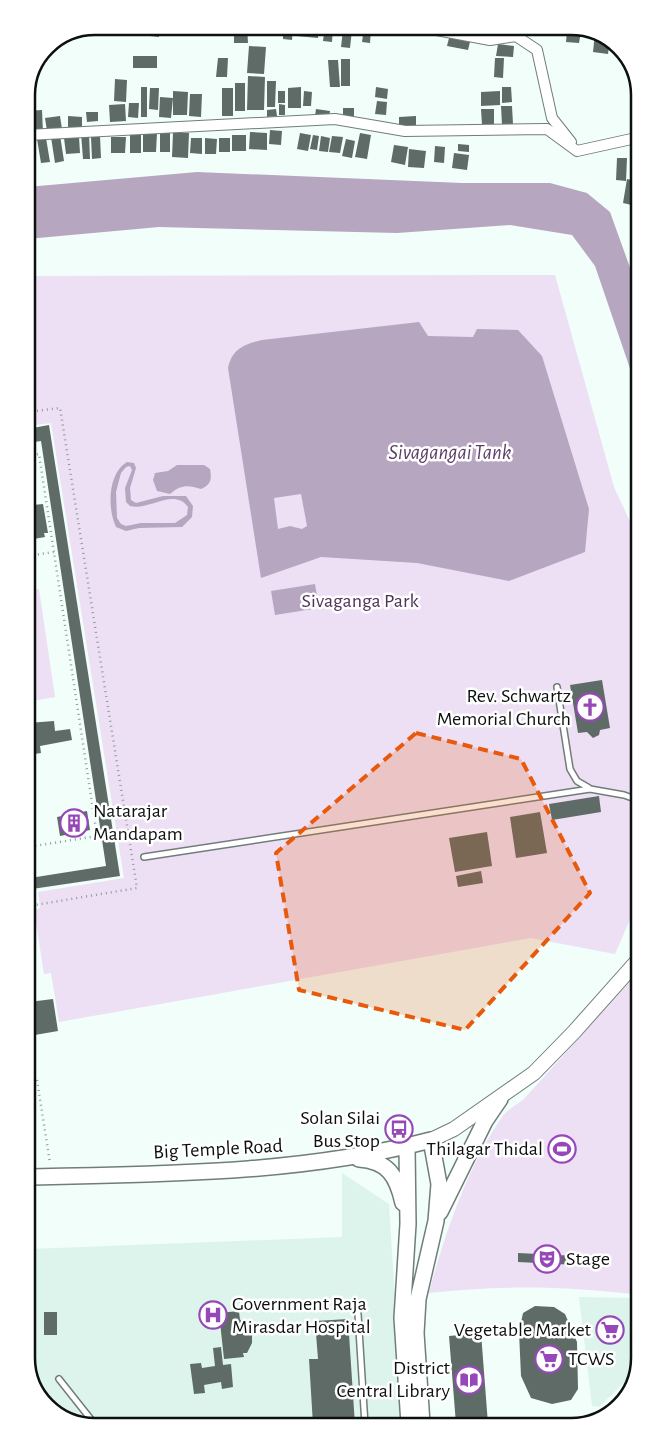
<svg xmlns="http://www.w3.org/2000/svg" width="666" height="1453" font-family="'Alegreya Sans',sans-serif">
<rect width="100%" height="100%" fill="#f1fefa"/>
<path fill="#ddf4ec" d="M342,1173L389,1204L403,1424L90,1427L53,1413L30,1381V1249L342,1237Z
M579,1297L635,1298L636,1302L640,1359L636,1371L599,1407L592,1406Z"/>
<path fill="#eddff4" d="M555,275L614,487L637,537L638,901L615,954L531,938L59,1022L51,973L44,974L34,910L40,908L38,892L124,878L51,423L27,426V276Z
M39,589L55,697L28,702V591Z
M635,976L639,977L640,1295C567,1286 501,1285 429,1293C444,1235 468,1166 502,1117C507,1110 516,1105 523,1100Z"/>
<path fill="#b7a6c0" fill-rule="evenodd" d="M197,172L462,183H550L587,193L610,212L637,287V389L595,266L572,235L510,225L397,233L159,227L27,239V187Z
M419,322L428,336L473,337L477,329L518,330L542,356L589,509L585,552L509,581L417,563L321,557L261,578L228,368C232,349 244,344 262,340ZM301,494L307,526L302,529L290,526L278,529L274,498Z
M127,462L134,463L136,468L130,488L131,500L136,503L163,496H186L193,506L192,517L182,527L139,528L126,531L116,527C107,508 108,473 127,462ZM130,466L132,470L125,488L126,502L130,506C149,511 174,487 188,507L187,515L175,523H141L126,526L121,524L117,518L116,492L121,473L126,467Z
M177,465H204L210,469C212,479 211,485 201,489C189,485 181,484 170,494L157,491L153,480L155,473L168,471Z
M315,584L319,608L275,615L271,591Z"/>
<path fill="#5f6b67" d="M150,26H159V37L150,36Z
M172,26H191L190,34L172,33Z
M234,26H247L248,43H234Z
M250,26H261L260,36L249,35Z
M263,26H280L279,36H263Z
M283,26H293L292,40L283,39Z
M297,26H319L318,38L296,36Z
M325,26H333L332,42L323,41Z
M364,28L371,29L370,43L362,42Z
M343,30H352L350,48L341,47Z
M567,31L581,32L579,43L566,42Z
M595,33L610,39L608,54L593,52Z
M449,38L470,42L468,50L447,46Z
M498,44L514,46L513,57L496,56Z
M249,46L266,47L264,74L247,73Z
M133,56H157V68H133Z
M218,58H228L227,77H216Z
M495,58H504L503,78L494,77Z
M341,59H350V86H341Z
M328,60H338L340,87H330Z
M34,74H36L35,102H26V90Z
M248,76L265,77L264,110H247Z
M115,79L127,80L126,102L114,101Z
M267,81H276L275,107H267Z
M235,83H245V111H235Z
M141,87H147V117H141Z
M301,87V108H288V88Z
M376,87L388,89L387,99L375,97Z
M502,87H511L512,102L502,103Z
M150,88H159L158,110L149,109Z
M222,88H233V116H222Z
M173,91L188,92L187,115H173Z
M278,91H285V103H278Z
M304,91L312,92L311,106H303Z
M500,91V105L481,106V92Z
M190,94H202L201,117L189,116Z
M160,97L173,98L171,118L159,117Z
M377,101L387,102L386,115L375,114Z
M129,103H139L138,118L128,117Z
M125,104L126,121L110,122L109,105Z
M279,104L285,105V115H279Z
M501,106H512L513,124L502,125Z
M343,108H354V120H343Z
M276,109L277,116L267,117V110Z
M316,109L330,111L329,118L315,116Z
M481,109H494V125H482Z
M42,110L43,133H27L26,111Z
M86,112H98V121L87,122Z
M60,116L62,129L47,131L45,118Z
M68,116L82,117V127H68Z
M416,116V128L399,130V117Z
M270,130L282,131L281,145L269,144Z
M143,132L157,133L156,152H143Z
M160,132H170V152H160Z
M250,132L267,133V150L249,149Z
M81,133H89L90,159H83Z
M130,133L141,134V153H130Z
M173,133H189L188,158L172,157Z
M300,133L311,135L308,151L297,149Z
M360,133L371,135L367,159L355,157Z
M60,135L64,161L55,163L51,137Z
M232,135H246V151H232Z
M313,135L319,136L317,150L310,149Z
M100,136L101,158L92,159L91,137Z
M321,136L330,138L328,152L319,151Z
M332,136L343,137L340,153L329,152Z
M79,137L80,153L66,154L64,138Z
M111,137H126L125,153H111Z
M46,138L50,162L41,163L37,139Z
M191,138H202V154L190,153Z
M205,138L217,139L216,154H205Z
M219,138H230V152H219Z
M346,139L355,141L352,158L342,156Z
M458,144L469,145V152L458,151Z
M394,145L408,147L405,165L391,162Z
M435,146L445,147L444,163L434,162Z
M409,149L426,151L424,168L408,167Z
M454,153L469,155L467,170L452,168Z
M617,158H627L626,181L616,180Z
M627,179L636,181V206L623,203Z
M49,425L120,876L32,889L30,878L106,866L41,441L27,443V429Z
M27,478L33,505L43,504L48,533H44L45,537L28,540Z
M602,680L610,728L600,730L599,735L593,738L587,732L578,733L570,685Z
M54,721L55,731L70,729L72,740L40,746L41,753L28,755V723Z
M599,796L601,812L552,820L549,804Z
M87,811L90,830L60,836L57,817Z
M540,812L547,853L516,858L510,817Z
M487,832L492,866L455,872L449,838Z
M481,871L483,883L458,887L456,876Z
M53,999L58,1031L29,1036V1002Z
M518,1253L577,1256V1265L518,1262Z
M535,1306L554,1307L565,1314L577,1342L578,1389L571,1400L552,1404L531,1398L521,1376L519,1332L523,1313Z
M239,1311L240,1320L245,1319L252,1331V1343L247,1353H243L244,1357L224,1359L219,1313Z
M44,1312H57V1335H44Z
M348,1319L355,1425H313L309,1359H318L315,1321Z
M481,1333L488,1424H456L449,1336Z
M221,1347L223,1365L231,1364L233,1387L222,1389L221,1382L204,1385L205,1393L194,1394L190,1364L201,1363L202,1368L215,1366L213,1348Z"/>
<g fill="none" stroke-linecap="round" stroke-linejoin="round">
<g stroke="#717d79" stroke-width="8">
<path id="service" d="M557,687L570,769L577,781L589,788
M144,857L590,789L624,795L638,800
M358,1314L365,1425
M59,1379L97,1427"/>
</g>
<g stroke="#717d79" stroke-width="12">
<path id="minor" d="M386,26L426,28L490,40
M479,26L490,40L516,36
M517,26L516,36L537,50L552,118L571,142
M27,135L335,119L405,131L547,129L577,151L636,138"/>
</g>
<g stroke="#717d79" stroke-width="16">
<path id="secondary" d="M431,1140L454,1129L534,1073L574,1032L639,959"/>
</g>
<g stroke="#717d79" stroke-width="18">
<path id="primary" d="M407,1147L408,1224L402,1318L409,1424
M359,1159C388,1161 397,1176 403,1203
M29,1177C163,1174 301,1174 431,1140L439,1184L436,1221L418,1299L416,1333L422,1424
M440,1212L485,1121L500,1099"/>
</g>
<path stroke="#929b98" stroke-width="2.5" stroke-dasharray="1 4" stroke-linecap="butt" d="M27,412L60,408L137,888L29,906
M27,456L39,454L97,836L28,847
M28,556L54,552
M37,1080L50,1163"/>
<use href="#service" stroke="#fff" stroke-width="5"/>
<use href="#minor" stroke="#fff" stroke-width="10"/>
<use href="#secondary" stroke="#fff" stroke-width="14"/>
<use href="#primary" stroke="#fff" stroke-width="15"/>
</g>
<path fill="#e8590c" fill-opacity="0.2" stroke="#e8590c" stroke-width="4" stroke-dasharray="10 6" stroke-linejoin="round" d="M416,733L521,759L590,893L465,1030L299,990L276,853Z"/>
<defs>
<g id="church-ring" transform="scale(1.4375)"><circle r="9.5" fill="#fff" stroke="#9748b8" stroke-width="1.5"/><path d="M-1.2-6h2.4v3.5h3.3v2.4h-3.3V6h-2.4V-.1h-3.3v-2.4h3.3Z" fill="#9748b8"/></g>
<g id="building-ring" transform="scale(1.4375)"><circle r="9.5" fill="#fff" stroke="#9748b8" stroke-width="1.5"/><path d="M-4-6H4V6H1V3H-1V6H-4ZM-2.5-4.3h1.7v1.8h-1.7ZM.8-4.3h1.7v1.8H.8ZM-2.5-1h1.7V.8h-1.7ZM.8-1h1.7V.8H.8Z" fill="#9748b8"/></g>
<g id="bus-ring" transform="scale(1.4375)"><circle r="9.5" fill="#fff" stroke="#9748b8" stroke-width="1.5"/><path d="M-5-6H5V4H4V6H2V4H-2V6H-4V4H-5ZM-3.5-4V0h7V-4ZM-3.5 1.2v1.5H-2V1.2ZM2 1.2v1.5H3.5V1.2Z" fill="#9748b8"/></g>
<g id="stadium-ring" transform="scale(1.4375)"><circle r="9.5" fill="#fff" stroke="#9748b8" stroke-width="1.5"/><path d="M0-5a6.5 5 0 1 0 0 10a6.5 5 0 1 0 0-10ZM-3.5-1.8h7v3.6h-7Z" fill="#9748b8"/></g>
<g id="theatre-ring" transform="scale(1.4375)"><circle r="9.5" fill="#fff" stroke="#9748b8" stroke-width="1.5"/><path d="M-5-5.5Q0-4 5-5.5V0Q5 5 0 6Q-5 5-5 0ZM-3.3-2.5H-1v1.5H-3.3ZM1-2.5H3.3v1.5H1ZM-2.8 1Q0 5.5 2.8 1Z" fill="#9748b8"/></g>
<g id="hospital-ring" transform="scale(1.4375)"><circle r="9.5" fill="#fff" stroke="#9748b8" stroke-width="1.5"/><path d="M-5-5h3v3.5h4V-5h3V5h-3V1.5h-4V5h-3Z" fill="#9748b8"/></g>
<g id="supermarket-ring" transform="scale(1.4375)"><circle r="9.5" fill="#fff" stroke="#9748b8" stroke-width="1.5"/><path d="M-6-5.5h2.5l.6 2H6L4.5 2H-2.5L-4.4-4H-6ZM-1.5 3.2a1.3 1.3 0 1 0 .1 0ZM3 3.2a1.3 1.3 0 1 0 .1 0Z" fill="#9748b8"/></g>
<g id="library-ring" transform="scale(1.4375)"><circle r="9.5" fill="#fff" stroke="#9748b8" stroke-width="1.5"/><path d="M-6-4Q-3-5.5-.7-3.5V5Q-3 3-6 4ZM6-4Q3-5.5 .7-3.5V5Q3 3 6 4Z" fill="#9748b8"/></g>
</defs>
<g fill-rule="evenodd">
<use href="#church-ring" x="590" y="707"/>
<use href="#building-ring" x="74" y="823"/>
<use href="#bus-ring" x="399" y="1129"/>
<use href="#stadium-ring" x="562" y="1149"/>
<use href="#theatre-ring" x="547" y="1259"/>
<use href="#hospital-ring" x="213" y="1315"/>
<use href="#supermarket-ring" x="610" y="1330"/>
<use href="#supermarket-ring" x="549" y="1359"/>
<use href="#library-ring" x="469" y="1380"/>
</g>
<g text-anchor="middle" dominant-baseline="central" stroke-width="5" stroke-linejoin="round" paint-order="stroke">
<g font-size="20" fill="#4d3359" stroke="#fff">
<text x="360" y="601">Sivaganga Park</text>
</g>
<g font-size="20" fill="#0c100f" stroke="#fff" text-anchor="end">
<text x="571" y="696">Rev. Schwartz<tspan x="571" dy="23">Memorial Church</tspan></text>
<text x="93" y="811" text-anchor="start">Natarajar<tspan x="93" dy="23">Mandapam</tspan></text>
<text x="380" y="1118">Solan Silai<tspan x="380" dy="23">Bus Stop</tspan></text>
<text x="543" y="1149">Thilagar Thidal</text>
<text x="566" y="1259" text-anchor="start">Stage</text>
<text x="232" y="1304" text-anchor="start">Government Raja<tspan x="232" dy="23">Mirasdar Hospital</tspan></text>
<text x="591" y="1330">Vegetable Market</text>
<text x="568" y="1359" text-anchor="start">TCWS</text>
<text x="450" y="1368">District<tspan x="450" dy="23">Central Library</tspan></text>
</g>
<g font-size="20" fill="#0c100f" stroke="#fff">
<text transform="translate(218 1149) rotate(-3)">Big Temple Road</text>
</g>
<g font-size="21" font-style="italic" fill="#5b4068" stroke="#fff">
<text x="450" y="452">Sivagangai Tank</text>
</g>
</g>
<path d="M0 0H666V1453H0ZM95 35H571A60 60 0 0 1 631 95V1358A60 60 0 0 1 571 1418H95A60 60 0 0 1 35 1358V95A60 60 0 0 1 95 35Z" fill="#fff" fill-rule="evenodd"/>
<path fill="none" stroke="#0c100f" stroke-width="2.5" d="M95 35H571A60 60 0 0 1 631 95V1358A60 60 0 0 1 571 1418H95A60 60 0 0 1 35 1358V95A60 60 0 0 1 95 35Z"/>
</svg>
